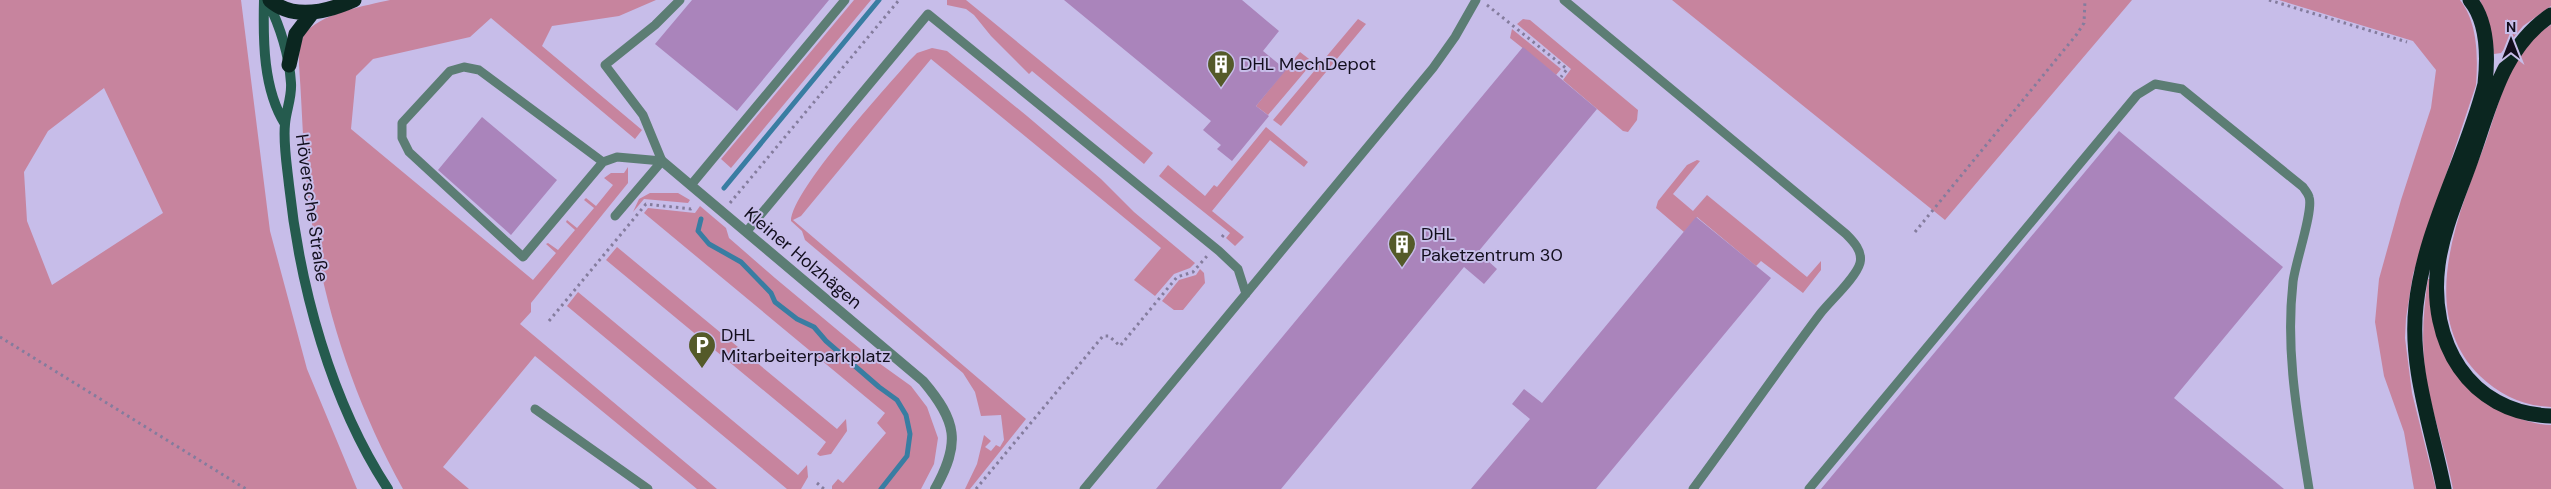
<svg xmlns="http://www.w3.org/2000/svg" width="2551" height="489" font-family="'DM Sans',sans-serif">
<rect width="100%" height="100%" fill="#c7bde9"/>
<path fill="#c7849e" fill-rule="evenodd" d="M0,0H241L270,231L307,369L357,489H0ZM104,88L163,213L52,285L27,221L24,172L48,131Z
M390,0H656L619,16L552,26L542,46L642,130L635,139L491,18L470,37L373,59L356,76L351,129L533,280L556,253L546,244L548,243L558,250L575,230L566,222L567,220L577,228L594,208L584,200L586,198L596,206L613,185L604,178L611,173H624L628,167V183L531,303V312L520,324L717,489H697L535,356L443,467L469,489H403C357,406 327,318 312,224C303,172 303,118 299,65C299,55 299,44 304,35C317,14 368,5 390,0Z
M854,0H871L731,168L721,159Z
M947,0H966L1153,153L1144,164L1032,71L1029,74L991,36L974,15L966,9L947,5Z
M1672,0H2132L1945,220Z
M2279,0H2460C2478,23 2478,57 2476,85L2413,274L2406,318L2405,338L2412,393L2436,489H2414L2404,432L2384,376L2375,322L2379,279L2401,200L2431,108L2436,70L2413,41Z
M2480,0H2551V6L2523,26L2501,53L2494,54L2492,37Z
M1358,19L1366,24L1281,126L1273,120Z
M1523,19L1530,20L1638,110L1637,120L1628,132L1623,131L1563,80L1571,69L1517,24Z
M2551,25V407C2523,406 2500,395 2480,376C2415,312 2459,213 2486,141C2500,101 2511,48 2551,25Z
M1512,29L1561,69L1556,75L1510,38Z
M932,48L947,51L1027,116L1101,179L1134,212L1195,263L1190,268L1174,274L1155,296L1134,280L1161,248L931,59L801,216L793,220L1026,419L970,489H965L977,464L984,435L991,441L985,447L991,451L996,445L1000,447L1004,440L1001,415L981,416L975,392L963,373L805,240L802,231L791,221C792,190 886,88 910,60L917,53Z
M1300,52L1313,62L1268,115L1256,106Z
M1266,127L1308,162L1304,167L1270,140L1212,211L1244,237L1235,246L1226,238L1230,233L1159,176L1168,165L1205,196L1214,185L1217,187Z
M1697,160L1700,161L1673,194L1693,211L1707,195L1807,277L1821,261V270L1803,293L1761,261L1756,266L1697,217L1684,232L1656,208L1658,201L1687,165Z
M650,193H678L690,200L688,203L644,199L633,212L639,199Z
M700,206L726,228L729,238L775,278L865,353L911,386L927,407L938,438L934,464L921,489H832V486L838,479L843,483L886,433L877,423L885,413L644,213L648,208L695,213Z
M617,247L837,429L846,419L847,431L831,454L820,456L817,454L826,442L606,260Z
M1200,269L1204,273L1205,283L1183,310H1174L1162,301L1179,280L1196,275Z
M2428,279H2430C2426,338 2455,396 2514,416C2526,421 2538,425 2551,425V489H2453C2446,451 2432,415 2426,377C2421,344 2423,312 2428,279Z
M578,292L798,475L807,465L808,477L801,489H787L567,306Z"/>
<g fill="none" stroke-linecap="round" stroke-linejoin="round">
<path stroke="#397da2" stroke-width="5" d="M724,188L879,0
M701,219L698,231L709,244L741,262L771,293L775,302L797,319L814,327L826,341L879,387L897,400L906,415L910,434L907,456L881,489"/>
</g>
<path fill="#aa84bb" d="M692,0H829L737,111L655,44Z
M1064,0H1242L1279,31L1263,51L1286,70L1256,106L1269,116L1232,161L1217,149L1221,145L1203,130L1211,121Z
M1523,47L1597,109L1478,252L1497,269L1484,284L1464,267L1281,489H1156Z
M482,117L557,180L511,235L438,170Z
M2119,131L2283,267L2174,398L2284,489H1821Z
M1696,217L1771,278L1596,489H1471L1530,419L1512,404L1524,389L1542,403Z"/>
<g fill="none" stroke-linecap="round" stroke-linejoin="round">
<path stroke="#847c9d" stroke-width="3" stroke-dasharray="2.5 4" stroke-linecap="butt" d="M2269,0L2407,42
M1487,5L1567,69L1561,77
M730,203L899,0
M1915,232L2077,34L2084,23L2085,0
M1222,237L1226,232
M549,321L646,204L691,209L694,206
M0,337L246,489
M817,483L824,489
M976,489L1103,336H1109L1120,346L1177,277L1193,272L1207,256"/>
<path stroke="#5c7d74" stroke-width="9" d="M1564,0L1846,234C1853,241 1863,251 1860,263C1856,278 1830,301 1820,314C1777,371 1736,431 1693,489
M662,161L643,115L605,65L655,25L680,0
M603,162L479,70L464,67L450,71L402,123V138L409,152L523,257L603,162L617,157L662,161
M691,185L845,0
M615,216L662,161
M747,231L928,14L1219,251L1238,269L1246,294
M535,409L648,489
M1084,489L1433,68L1455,37L1476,0
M1809,489L2137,95L2155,84L2182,89L2303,187C2305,190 2308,193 2309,197C2314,210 2295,263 2293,282C2285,352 2298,419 2309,489"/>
<path stroke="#5c7d74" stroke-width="10" d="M662,161L923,381C957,421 961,443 935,489"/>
<path stroke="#255b4e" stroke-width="10" d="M264,0C263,40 263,89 285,124
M267,0C280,26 289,53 291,83C292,98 286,110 285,124C283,143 287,166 289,185C300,288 331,402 388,489"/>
<path stroke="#0b2620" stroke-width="15" d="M270,0C294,21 327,12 354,0
M2551,15C2503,47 2491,103 2473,154C2461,190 2443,227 2438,265C2428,341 2468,413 2551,416
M289,65L296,34L312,13
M2444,489C2432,428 2409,368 2416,306C2424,229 2466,159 2485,84C2488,57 2488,22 2470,0"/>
</g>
<defs>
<g id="building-pin" transform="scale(1.4375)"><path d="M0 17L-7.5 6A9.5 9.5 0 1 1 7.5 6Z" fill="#545a29" stroke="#c7bde9"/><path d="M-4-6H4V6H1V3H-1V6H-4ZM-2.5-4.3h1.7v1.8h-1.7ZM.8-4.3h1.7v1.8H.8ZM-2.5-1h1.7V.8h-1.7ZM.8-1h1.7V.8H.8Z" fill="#fff"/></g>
<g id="parking-pin" transform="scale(1.4375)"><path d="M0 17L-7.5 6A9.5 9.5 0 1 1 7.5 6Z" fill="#545a29" stroke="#c7bde9"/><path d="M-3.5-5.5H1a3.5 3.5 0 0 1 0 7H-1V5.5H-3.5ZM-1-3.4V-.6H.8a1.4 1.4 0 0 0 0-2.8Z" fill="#fff"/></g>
</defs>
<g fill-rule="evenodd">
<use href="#building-pin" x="1221" y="64"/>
<use href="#building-pin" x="1402" y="244"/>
<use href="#parking-pin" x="702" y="345"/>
</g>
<g text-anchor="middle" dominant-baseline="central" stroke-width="4" stroke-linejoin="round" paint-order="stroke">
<g font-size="18" fill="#120e1d" stroke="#c7bde9" text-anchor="start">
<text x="1240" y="64">DHL MechDepot</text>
<text x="1421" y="234">DHL<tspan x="1421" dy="21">Paketzentrum 30</tspan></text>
<text x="721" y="335">DHL<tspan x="721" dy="21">Mitarbeiterparkplatz</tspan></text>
</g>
<g font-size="18" fill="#120e1d" stroke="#c7bde9">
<text transform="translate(312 208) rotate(82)">Höversche Straße</text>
<text transform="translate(803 258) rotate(40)">Kleiner Holzhägen</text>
</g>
</g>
<g transform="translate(2511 40)" stroke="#c7bde9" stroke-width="4" paint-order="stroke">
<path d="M0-4L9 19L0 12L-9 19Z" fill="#120e1d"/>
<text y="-8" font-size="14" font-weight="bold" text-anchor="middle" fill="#120e1d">N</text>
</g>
</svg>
